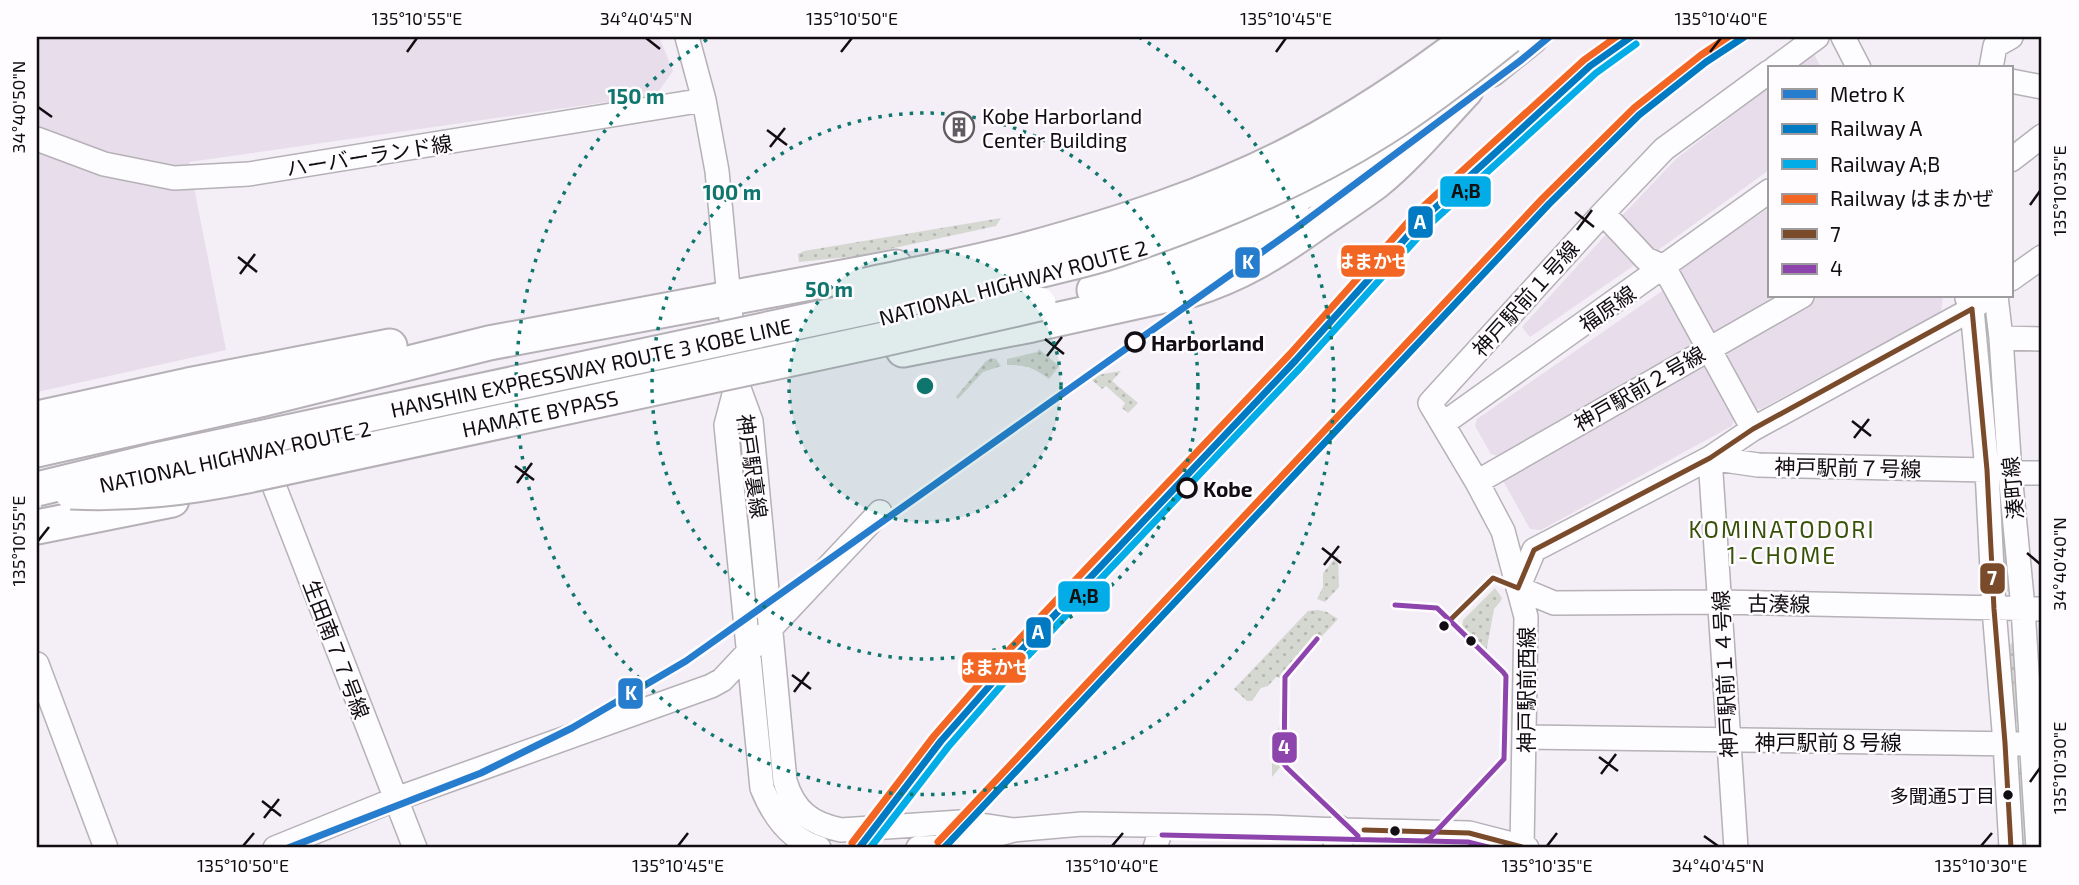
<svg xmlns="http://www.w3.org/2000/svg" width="2079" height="885" font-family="'Exo 2','Noto Sans JP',sans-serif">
<defs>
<pattern id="grass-dots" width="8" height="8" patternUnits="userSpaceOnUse" patternTransform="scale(1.75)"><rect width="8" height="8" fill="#d5d7d1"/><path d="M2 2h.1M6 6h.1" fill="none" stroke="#b6b7b2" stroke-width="1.8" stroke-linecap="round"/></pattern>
</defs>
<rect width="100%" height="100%" fill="#f4eef6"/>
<path fill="#e8ddeb" d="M37,37H659L673,71L656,95L189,162L226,350L37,392Z
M1813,52L1821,68H1793Z
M1769,87V170L1650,256L1617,221L1676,159Z
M1769,208V296H1784L1717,333L1707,330L1675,271Z
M1610,230L1642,260L1530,337L1522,327Z
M1665,289L1694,339L1690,348L1501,457L1491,454L1475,426L1477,419Z
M1818,296H1943L1941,312L1761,409L1752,408L1725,359L1728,347Z
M1698,364L1710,367L1735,416L1732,426L1541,530L1530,529L1501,477Z"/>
<path fill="url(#grass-dots)" d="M1001,218L996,226L857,256L799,262L798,254L804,251Z
M1039,349L1059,366L1049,379C1032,367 1027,365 1007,365V359L1037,352Z
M991,358L996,359L1001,366L983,372L958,399L956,397L985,362Z
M1121,371L1112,381L1138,403L1128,413L1122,408L1125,403L1106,386L1102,389L1091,379V376Z
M1994,382L2011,588L2008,592L2005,589L1991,386Z
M1338,555L1339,587L1325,602L1317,599L1323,587V573Z
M1495,588L1502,598L1500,602L1494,609L1486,653L1462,630L1463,620Z
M1318,610L1327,612L1338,619L1283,678L1276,677L1268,686L1261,688L1252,701H1247L1234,689L1308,611Z
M2012,642L2015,645L2021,720L2018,723L2014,721L2009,647Z
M1283,721L1282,765L1272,777V739Z
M2019,768L2023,771L2028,845L2026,848L2022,847L2016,773Z"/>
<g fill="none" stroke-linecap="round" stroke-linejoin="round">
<g stroke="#b5b1b7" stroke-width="26">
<path id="minor" d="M687,37L704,100L717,171L737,383L751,421L785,781C794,811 811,824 841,830L961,822L1014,830
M1843,37L1859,68
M1775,68L1817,37
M1991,68L1995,46L2011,37
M2011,81L2042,87
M37,139L104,164L174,178L249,174L704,100
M2011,160L2042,136
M1603,213L1646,259L1664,267L1753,429
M2011,279L2042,257
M1996,296L2001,338L2010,473L2023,608L2038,848
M1967,298L1972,309L1987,470L1994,609L2005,743L2011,848
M2001,338L2042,339
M737,383L726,425L762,788C773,815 790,840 819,848
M1444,423L1769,191
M264,460L415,848
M2010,473H2042
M1477,482L1802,296
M1518,588L1534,550L1710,458L1753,429L1972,309L1987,296
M1518,588L1554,603L1720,602L2042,609
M37,664L106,848
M1525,737L2019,744
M275,848L396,799L711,686L722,680L880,512
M918,848L952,847L1014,830L1082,824L1269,827L1338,830L1469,833L1527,848
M1155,848L1162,826
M1522,848L1526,617L1503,531L1477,482L1430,403L1603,213L1664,149L1769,72
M1736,848L1710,458L1758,465L1987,470"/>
</g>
<g stroke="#b5b1b7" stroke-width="32">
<path id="major" d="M1338,830V848"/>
</g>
<g stroke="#b5b1b7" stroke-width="37">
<path id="highway" d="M1490,70L1531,37
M1267,207L1325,183L1384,147
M1094,290C1170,272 1227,243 1293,202
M903,350L1032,325L1191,290C1239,275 1273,254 1314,225C1334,211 1356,197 1376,182C1409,155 1437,121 1466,90
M37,418L188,385L390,346
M37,450L260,400L489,343L896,267
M37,527L172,500"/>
</g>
<use href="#minor" stroke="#fdfcfe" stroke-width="23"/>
<use href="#major" stroke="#fdfcfe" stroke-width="28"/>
<use href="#highway" stroke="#fdfcfe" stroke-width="33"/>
<g stroke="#b5b1b7" stroke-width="37" stroke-linecap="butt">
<path id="highway-bridge" d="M866,285C920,273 975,263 1028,249C1119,224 1213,194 1297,150C1358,118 1416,79 1471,37
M37,489L152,461L1029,273C1058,266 1088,260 1117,250C1209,219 1301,181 1383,129C1427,101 1468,69 1508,37
M71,492C132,495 187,488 247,476L880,340L1039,304"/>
</g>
<use href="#highway-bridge" stroke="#fdfcfe" stroke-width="33"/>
<g stroke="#fefcfe" stroke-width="10">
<path id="bus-1" d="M1972,309L1987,470L1994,609L2005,743L2011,848
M1518,588L1534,550L1710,458L1753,429L1972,309
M1444,626L1493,578L1518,588
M1364,830L1469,833L1522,847"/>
</g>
<g stroke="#fefcfe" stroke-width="10">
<path id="bus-2" d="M1317,639L1285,677L1284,764L1287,768L1358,836
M1162,835L1424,841L1430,838L1504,759L1506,676L1503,672L1437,608L1395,605
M1385,840L1468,842L1492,848"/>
</g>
<use href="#bus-1" stroke="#7a4b2a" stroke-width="5"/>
<use href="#bus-2" stroke="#8e44ad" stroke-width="5"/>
<g stroke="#fefcfe" stroke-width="12">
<path id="rail-1" d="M859,848L941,741L1015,657L1296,360L1423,219L1590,66L1631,37
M944,848L1549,204L1639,115L1706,62L1744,37"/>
</g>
<g stroke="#fefcfe" stroke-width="12">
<path id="rail-2" d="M870,848L948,747L1021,663L1302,366L1429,225L1596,73L1636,44"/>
</g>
<g stroke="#fefcfe" stroke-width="12">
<path id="rail-3" d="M938,842L1543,198L1634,108L1701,55L1728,37
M852,843L934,736L1008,651L1290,354L1416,213L1584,60L1616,37"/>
</g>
<use href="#rail-1" stroke="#007ac2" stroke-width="7"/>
<use href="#rail-2" stroke="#02ade7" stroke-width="7"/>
<use href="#rail-3" stroke="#f26522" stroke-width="7"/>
<g stroke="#fefcfe" stroke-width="12">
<path id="metro-1" d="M288,848L481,773L572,728L686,661L1296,228L1520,61L1549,37"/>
</g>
<use href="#metro-1" stroke="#267dce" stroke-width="7"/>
</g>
<path fill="none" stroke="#110d12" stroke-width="2.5" d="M646,38L660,49M407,52L417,38M841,52L852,38M1276,52L1286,38M1710,52L1721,38M38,107L52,117M767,130L787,145M770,147L785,128M2030,205L2040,191M1575,212L1594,227M1577,230L1592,210M238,257L257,272M240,274L255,254M1045,339L1064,354M1047,356L1062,337M1852,421L1871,436M1854,438L1869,419M515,466L534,480M517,483L532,463M38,541L49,527M1322,548L1341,563M2027,553L2040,564M1324,565L1339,546M792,675L811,689M794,692L809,672M1599,757L1618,771M1601,774L1616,754M2030,782L2040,768M262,801L281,816M264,818L279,799M1704,836L1718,846M243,846L254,833M678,846L688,833M1112,846L1123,833M1547,846L1557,833M1981,846L1992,833"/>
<circle cx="925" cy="386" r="136" fill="#0f766e" fill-opacity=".12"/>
<g fill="none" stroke="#0f766e" stroke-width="3.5" stroke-dasharray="3.5 7">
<circle cx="925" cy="386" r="136"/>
<circle cx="925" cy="386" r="273"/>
<path d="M1139 37A409 409 0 1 1 711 37"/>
</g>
<defs>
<g id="building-ring" transform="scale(1.575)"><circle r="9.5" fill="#fefcfe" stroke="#605c62" stroke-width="1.5"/><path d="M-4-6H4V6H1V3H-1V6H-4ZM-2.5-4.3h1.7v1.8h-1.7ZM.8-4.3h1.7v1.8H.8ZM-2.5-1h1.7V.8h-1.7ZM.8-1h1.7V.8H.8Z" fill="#605c62"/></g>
</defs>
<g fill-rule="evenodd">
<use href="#building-ring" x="959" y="127"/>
</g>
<g fill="#fefcfe" stroke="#110d12" stroke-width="3.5">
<circle cx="1135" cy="342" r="9"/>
<circle cx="1187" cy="488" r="9"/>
</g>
<g fill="#110d12" stroke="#fefcfe" stroke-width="2.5">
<circle cx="1444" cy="626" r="6"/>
<circle cx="1471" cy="641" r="6"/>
<circle cx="2008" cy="795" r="6"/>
<circle cx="1395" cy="831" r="6"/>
</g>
<g text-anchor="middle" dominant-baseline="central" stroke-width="5" stroke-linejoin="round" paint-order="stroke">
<g font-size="19" fill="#110d12" stroke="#fefcfe" text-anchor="end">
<text x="1995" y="795">多聞通5丁目</text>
</g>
<g font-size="21" fill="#110d12" stroke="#fefcfe" text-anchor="start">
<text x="982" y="115">Kobe Harborland<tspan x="982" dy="24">Center Building</tspan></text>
</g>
<g font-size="21" fill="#110d12" stroke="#fefcfe">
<text transform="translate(369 155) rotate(-9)">ハーバーランド線</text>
<text transform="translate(1013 282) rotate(-15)">NATIONAL HIGHWAY ROUTE 2</text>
<text transform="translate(1525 298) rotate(-48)">神戸駅前１号線</text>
<text transform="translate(1607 308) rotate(-35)">福原線</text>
<text transform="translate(591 367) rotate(-12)">HANSHIN EXPRESSWAY ROUTE 3 KOBE LINE</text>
<text transform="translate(1639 388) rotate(-30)">神戸駅前２号線</text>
<text transform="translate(540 413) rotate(-12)">HAMATE BYPASS</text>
<text transform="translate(235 456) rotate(-12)">NATIONAL HIGHWAY ROUTE 2</text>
<text transform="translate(753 466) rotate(82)">神戸駅裏線</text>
<text transform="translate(1848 467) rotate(1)">神戸駅前７号線</text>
<text transform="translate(2012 488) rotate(-95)">湊町線</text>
<text transform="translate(1779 603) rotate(1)">古湊線</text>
<text transform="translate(337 649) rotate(69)">生田南７７号線</text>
<text transform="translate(1724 674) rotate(-93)">神戸駅前１４号線</text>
<text transform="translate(1525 690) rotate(-90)">神戸駅前西線</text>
<text x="1828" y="741">神戸駅前８号線</text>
</g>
<g font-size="21" font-weight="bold" fill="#110d12" stroke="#fefcfe" text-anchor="start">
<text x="1151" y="342">Harborland</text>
<text x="1203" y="488">Kobe</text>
</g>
<g font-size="23" letter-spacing="2" fill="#385209" stroke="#fefcfe">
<text x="1782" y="529">KOMINATODORI<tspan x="1782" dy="26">1-CHOME</tspan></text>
</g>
</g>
<circle cx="925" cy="386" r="10" fill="#0f766e" stroke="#fefcfe" stroke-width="3.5"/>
<g font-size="21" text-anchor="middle" font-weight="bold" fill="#0f766e" stroke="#fefcfe" stroke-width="5" stroke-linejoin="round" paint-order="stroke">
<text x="636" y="104">150 m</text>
<text x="732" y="200">100 m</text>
<text x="829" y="297">50 m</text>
</g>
<g stroke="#fefcfe" stroke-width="2.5">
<rect x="1439" y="175" width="53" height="33" rx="7" fill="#02ade7"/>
<rect x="1407" y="205" width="27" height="34" rx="7" fill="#007ac2"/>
<rect x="1340" y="244" width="66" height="34" rx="7" fill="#f26522"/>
<rect x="1234" y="246" width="27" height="33" rx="7" fill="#267dce"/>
<rect x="1979" y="562" width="27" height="33" rx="7" fill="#7a4b2a"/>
<rect x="1057" y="580" width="54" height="33" rx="7" fill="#02ade7"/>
<rect x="1025" y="616" width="27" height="33" rx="7" fill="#007ac2"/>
<rect x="961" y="651" width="66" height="33" rx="7" fill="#f26522"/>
<rect x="617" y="677" width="27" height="33" rx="7" fill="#267dce"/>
<rect x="1271" y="731" width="27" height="33" rx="7" fill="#8e44ad"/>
</g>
<g font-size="19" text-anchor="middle" font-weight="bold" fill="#fff">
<text x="1420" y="229">A</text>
<text x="1373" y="268">はまかぜ</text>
<text x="1248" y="269">K</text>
<text x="1992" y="585">7</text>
<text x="1038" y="639">A</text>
<text x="994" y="674">はまかぜ</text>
<text x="631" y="700">K</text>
<text x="1284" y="754">4</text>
</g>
<g font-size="19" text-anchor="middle" font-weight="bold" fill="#111">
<text x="1466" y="198">A;B</text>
<text x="1084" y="603">A;B</text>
</g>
<rect width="2079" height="885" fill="none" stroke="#fefcfe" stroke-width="77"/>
<rect x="1768" y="66" width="245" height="231" fill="#fefcfe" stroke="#9f9ca0" stroke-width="2"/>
<rect x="1782" y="89" width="35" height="10" fill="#267dce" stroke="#9f9ca0" stroke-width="2"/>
<text x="1830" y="102" font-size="21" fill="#110d12">Metro K</text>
<rect x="1782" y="124" width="35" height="10" fill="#007ac2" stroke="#9f9ca0" stroke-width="2"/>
<text x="1830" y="136" font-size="21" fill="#110d12">Railway A</text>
<rect x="1782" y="159" width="35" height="10" fill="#02ade7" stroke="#9f9ca0" stroke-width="2"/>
<text x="1830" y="172" font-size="21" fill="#110d12">Railway A;B</text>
<rect x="1782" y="194" width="35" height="10" fill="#f26522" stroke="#9f9ca0" stroke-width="2"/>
<text x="1830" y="206" font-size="21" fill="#110d12">Railway はまかぜ</text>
<rect x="1782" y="229" width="35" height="10" fill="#7a4b2a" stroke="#9f9ca0" stroke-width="2"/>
<text x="1830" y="242" font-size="21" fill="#110d12">7</text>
<rect x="1782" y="264" width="35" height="10" fill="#8e44ad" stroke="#9f9ca0" stroke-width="2"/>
<text x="1830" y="276" font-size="21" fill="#110d12">4</text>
<rect x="38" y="38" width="2002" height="808" fill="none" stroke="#110d12" stroke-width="2.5"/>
<g font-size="18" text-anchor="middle" fill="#110d12">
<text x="417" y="25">135°10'55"E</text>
<text x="646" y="25">34°40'45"N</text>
<text x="852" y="25">135°10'50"E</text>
<text x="1286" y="25">135°10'45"E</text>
<text x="1721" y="25">135°10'40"E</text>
<text transform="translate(19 107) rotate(-90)" y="6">34°40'50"N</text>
<text transform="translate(2060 191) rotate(-90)" y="6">135°10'35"E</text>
<text transform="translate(19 541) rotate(-90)" y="6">135°10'55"E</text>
<text transform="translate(2060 564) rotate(-90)" y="6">34°40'40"N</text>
<text transform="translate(2060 768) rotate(-90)" y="6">135°10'30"E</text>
<text x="243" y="872">135°10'50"E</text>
<text x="678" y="872">135°10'45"E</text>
<text x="1112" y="872">135°10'40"E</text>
<text x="1547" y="872">135°10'35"E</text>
<text x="1718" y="872">34°40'45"N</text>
<text x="1981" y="872">135°10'30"E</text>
</g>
</svg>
